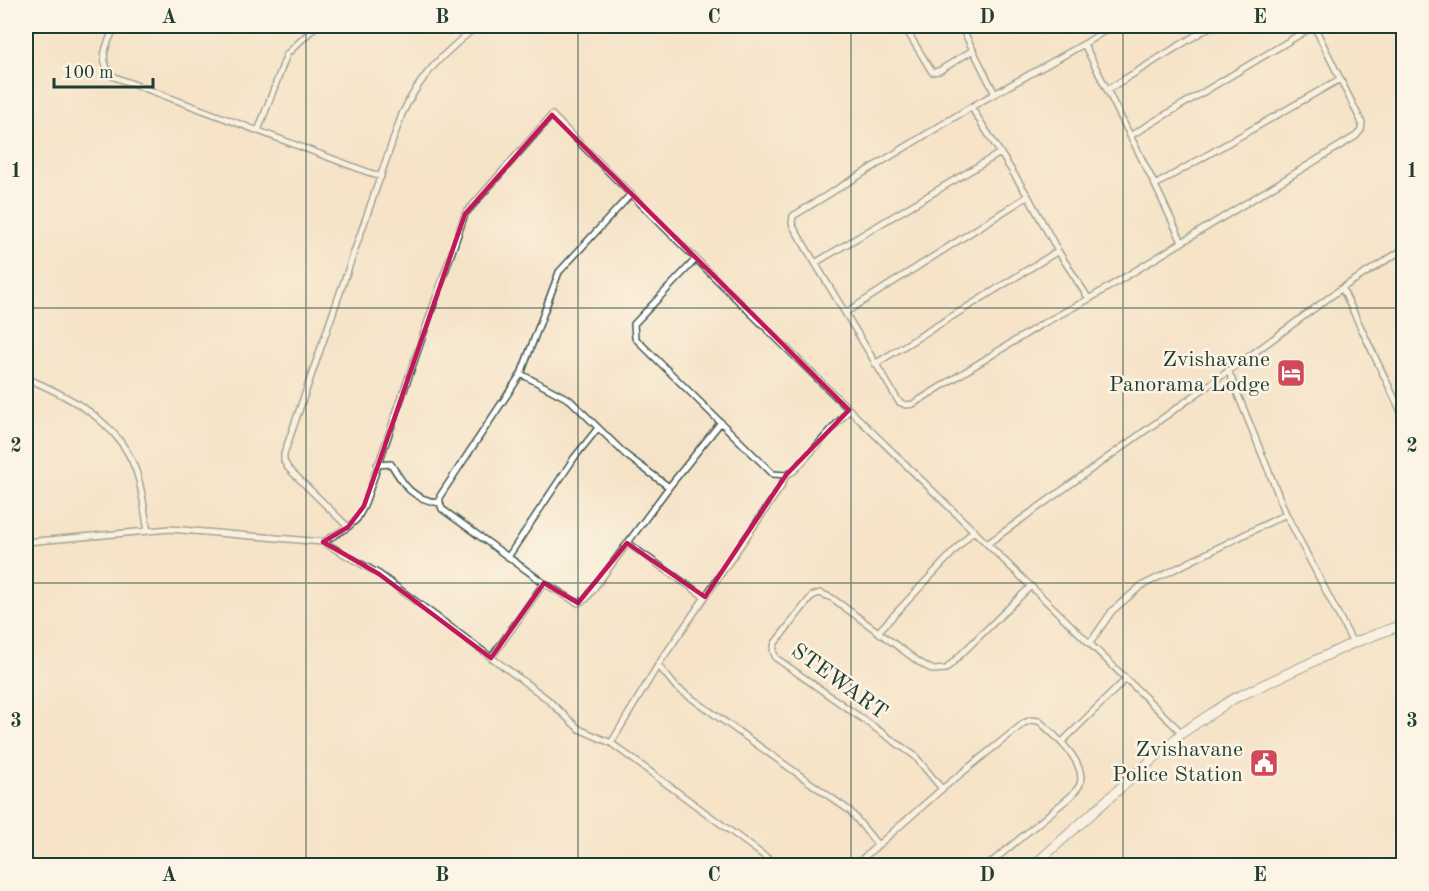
<svg xmlns="http://www.w3.org/2000/svg" width="1429" height="891" font-family="'Old Standard TT',serif">
<rect width="100%" height="100%" fill="#fcf5e5"/>
<filter id="ink" filterUnits="userSpaceOnUse"><feTurbulence type="fractalNoise" baseFrequency=".0167" numOctaves="2"/><feDisplacementMap in="SourceGraphic" scale="12" xChannelSelector="R" yChannelSelector="G"/><feConvolveMatrix kernelMatrix="1 2 1 2 8 2 1 2 1" color-interpolation-filters="sRGB"/></filter>
<filter id="wash" filterUnits="userSpaceOnUse"><feTurbulence type="fractalNoise" baseFrequency=".008" numOctaves="4" result="noise"/><feDisplacementMap in="SourceGraphic" scale="24" xChannelSelector="R" yChannelSelector="G"/><feGaussianBlur stdDeviation="1.35" result="paint"/><feColorMatrix in="noise" values="0 0 0 0 0 0 0 0 0 0 0 0 0 0 0 0 0 1.4 0 .05"/><feComposite in="paint" operator="in"/></filter>
<g filter="url(#wash)">
<rect width="100%" height="100%" fill="#f5e3c8"/>
</g>
<g filter="url(#ink)">
<g fill="none" stroke-linecap="round" stroke-linejoin="round">
<g stroke="#3f564a" stroke-width="8">
<path id="minor" d="M115,26C107,46 97,57 112,76L381,177
M904,26L932,72L939,71L973,50
M961,26L995,94
M1112,26L1084,44L971,107L793,216L792,223L794,228L899,402L906,405L913,404L1042,324L1089,299L1356,136L1361,130L1362,123L1314,26
M1084,44L1155,185L1182,242
M1107,90L1211,26
M971,107L1028,196L1058,251L1089,299
M258,131L287,54L316,26
M1130,136L1314,26
M1155,185L1340,79
M631,194L559,272L521,374L570,400L626,455L669,487
M696,259L634,324L635,338L773,474L786,475L794,471L849,410
M815,263L1000,153
M1342,288L1404,418
M845,313L1028,196
M875,364L1058,251
M1228,370L1286,514
M521,374L440,496V503L442,509L544,583L578,603L586,599L669,487L721,422
M26,378C71,397 119,422 136,471C143,490 144,511 148,531
M377,465L391,464C405,487 412,499 440,503
M348,527L288,468L284,461V454L402,114C421,74 443,54 477,26
M26,542L170,529L323,542L348,527L357,519L364,506L465,214L552,115C759,324 971,528 1182,733
M323,542L379,574L546,698L579,729L611,743L778,866
M627,543L705,597
M987,544L1262,347L1342,288L1404,249
M508,557L574,458L598,428
M878,632L974,530
M1090,643L1112,611L1141,586L1286,514L1353,643
M491,658L544,583
M658,665L676,687L850,811L877,844
M1062,742L1126,679
M611,743L658,665L781,487L786,475
M942,789L915,756L776,658L773,651L775,643L812,596L820,593L832,598L919,662L933,670L946,669L1030,587
M854,866L942,789L1024,723L1031,720L1039,721C1053,734 1087,762 1080,784C1079,788 1074,792 1071,796L987,866"/>
</g>
<g stroke="#3f564a" stroke-width="11">
<path id="trunk" d="M1033,866L1182,733L1233,699L1353,643L1404,624"/>
</g>
<use href="#minor" stroke="#fff" stroke-width="5"/>
<use href="#trunk" stroke="#fff" stroke-width="9"/>
</g>
</g>
<path d="M0 0H1429V891H0ZM552,115L849,410L786,475L705,597L627,543L578,603L544,583L491,658L379,574L323,542L348,527L364,506L465,214Z" fill="#f5e3c8" fill-opacity=".55" fill-rule="evenodd"/>
<path fill="none" stroke="#c2185b" stroke-width="4.5" stroke-linejoin="round" d="M552,115L849,410L786,475L705,597L627,543L578,603L544,583L491,658L379,574L323,542L348,527L364,506L465,214Z"/>
<path fill="none" stroke="#1f3d34" stroke-width="1.5" stroke-opacity="0.55" d="M306,26V866M578,26V866M851,26V866M1123,26V866M26,308H1404M26,583H1404"/>
<defs>
<g id="hotel-square" transform="scale(1.5)"><rect x="-9" y="-9" width="18" height="18" rx="4" fill="#d1495b" stroke="#fcf5e5"/><path d="M-6-4.5h1.5V1H6V5H4.5V3h-9V5H-6ZM-4 0a1.8 1.8 0 1 1 3.6 0ZM.5 0V-2.5h3Q6-2.5 6 0Z" fill="#fff"/></g>
<g id="civic-square" transform="scale(1.5)"><rect x="-9" y="-9" width="18" height="18" rx="4" fill="#d1495b" stroke="#fcf5e5"/><path d="M-.6-6.5H3V-4.5H.6V-3L4-1V1h2V6H-6V1h2V-1L-.6-3ZM-1.2 2.5V6h2.4V2.5Z" fill="#fff"/></g>
</defs>
<g fill-rule="evenodd">
<use href="#hotel-square" x="1291" y="373"/>
<use href="#civic-square" x="1264" y="763"/>
</g>
<g text-anchor="middle" dominant-baseline="central" stroke-width="5" stroke-linejoin="round" paint-order="stroke">
<g font-size="22" fill="#1f3d34" stroke="#fcf5e5" text-anchor="end">
<text x="1270" y="360">Zvishavane<tspan x="1270" dy="25">Panorama Lodge</tspan></text>
<text x="1243" y="750">Zvishavane<tspan x="1243" dy="25">Police Station</tspan></text>
</g>
<g font-size="22" fill="#1f3d34" stroke="#fcf5e5">
<text transform="translate(839 682) rotate(36)">STEWART</text>
</g>
</g>
<rect width="1429" height="891" fill="none" stroke="#fcf5e5" stroke-width="66"/>
<path d="M54 78v9h99v-9" fill="none" stroke="#1f3d34" stroke-width="3"/>
<text x="63" y="78" font-size="18" fill="#1f3d34" stroke="#fcf5e5" stroke-width="4.5" paint-order="stroke">100 m</text>
<rect x="33" y="33" width="1363" height="825" fill="none" stroke="#1f3d34" stroke-width="2"/>
<g font-size="20" text-anchor="middle" font-weight="bold" fill="#1f3d34">
<text x="169" y="23">A</text>
<text x="442" y="23">B</text>
<text x="714" y="23">C</text>
<text x="987" y="23">D</text>
<text x="1260" y="23">E</text>
<text x="16" y="177">1</text>
<text x="1412" y="177">1</text>
<text x="16" y="452">2</text>
<text x="1412" y="452">2</text>
<text x="16" y="727">3</text>
<text x="1412" y="727">3</text>
<text x="169" y="881">A</text>
<text x="442" y="881">B</text>
<text x="714" y="881">C</text>
<text x="987" y="881">D</text>
<text x="1260" y="881">E</text>
</g>
</svg>
